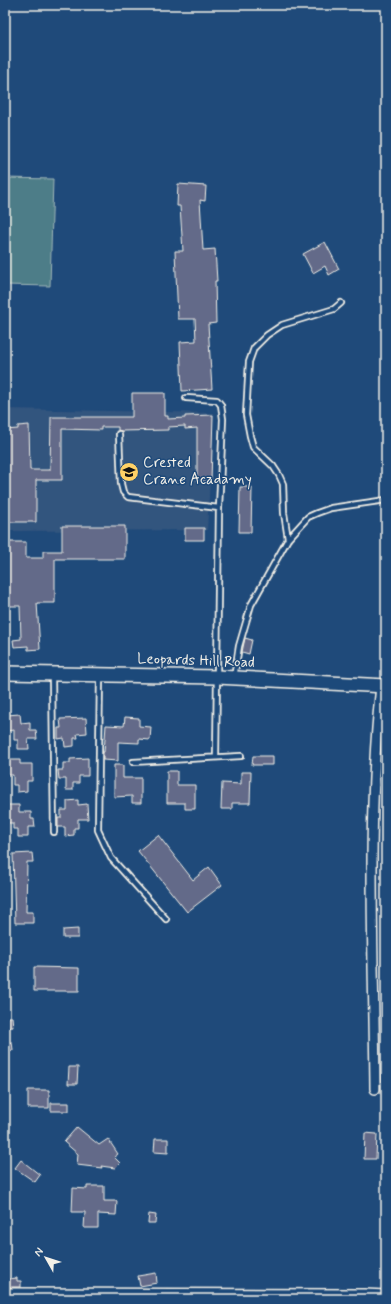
<svg xmlns="http://www.w3.org/2000/svg" width="391" height="1304" font-family="Mynerve,sans-serif">
<rect width="100%" height="100%" fill="#1f4a7a"/>
<filter id="ink" filterUnits="userSpaceOnUse"><feTurbulence type="fractalNoise" baseFrequency=".025" numOctaves="2"/><feDisplacementMap in="SourceGraphic" scale="8" xChannelSelector="R" yChannelSelector="G"/><feConvolveMatrix kernelMatrix="1 2 1 2 8 2 1 2 1" color-interpolation-filters="sRGB"/></filter>
<g filter="url(#ink)">
<path fill="#33547e" d="M5,409L214,413L207,530L5,531Z"/>
<path fill="#4e7d88" stroke="#a1b7b8" d="M5,178L53,179L50,286L5,285Z"/>
<path fill="#636b89" stroke="#f4f1e8" d="M178,184L206,186L205,201L200,200L203,250L215,249L217,281H215L216,323L208,324L212,389L182,391L180,342L196,341L195,319H178L175,251H183L180,206H177Z
M325,242L339,269L329,275L325,266L313,273L303,254Z
M132,393H165V416H168V419L185,418V416L213,415L211,481H197V428L185,429V426L168,427V430L121,431L118,430V427H101V430L62,429V480H36V522H5V430L18,429V426L29,425L30,470H50L51,417H132Z
M240,487H252L251,532H239Z
M62,526H125V559H55V603H37L40,649L28,650V646L14,647L13,640L21,639L20,606H5V542H26V558H43V551H62Z
M185,528H204V540H185Z
M245,638L252,640L249,654L242,652Z
M20,714L21,723L30,722V730H36L37,739H28L29,749H18V740H14V730L7,731L6,715Z
M125,717L139,718V726L151,727L150,740L139,739V743L118,742V761L103,760V752H104L106,725L124,726Z
M86,718L87,733L77,734L78,738H74V746L65,747L64,738L58,739V728H61L60,719Z
M253,756H273V765H252Z
M88,758V776H79V783H73V790H66V779H59L58,770H63V763H70V759Z
M5,760H20V764H32V781H27V791L17,792V785H13V775H6Z
M114,765H123V778H141V803H132V796L114,797Z
M167,771H177V785H195V809H185V803H167Z
M241,772H251L250,803H232V809H221L222,783L241,784Z
M78,800V805L87,804L88,819H78V828H74V835L65,836V827H58V818H61V810H67V801Z
M7,805H19V812H31V819H34L35,827H28V837H18V829H13V823H8Z
M158,835L193,880L209,867L222,885L187,912L138,851Z
M32,853L33,862H27L26,912H33V923H15L13,854Z
M78,929V938H63V930Z
M34,967L79,968V991H34Z
M5,1017H12L13,1027L5,1028Z
M12,1042L13,1050L5,1051V1043Z
M69,1067H78L77,1084H68Z
M28,1090H49V1108H28Z
M51,1103H69V1111H51Z
M77,1127L99,1145L108,1139L118,1154L114,1157L120,1163L115,1168L101,1166L102,1168L77,1165L78,1154L64,1142Z
M365,1133L377,1134L376,1159H364Z
M155,1139H168V1153L154,1152Z
M21,1160L40,1175L35,1182L15,1168Z
M87,1186H104V1201H117L116,1215L98,1214V1228H84L85,1212H72L73,1188L87,1189Z
M149,1214L156,1215L155,1223H148Z
M156,1273L157,1283L140,1286L138,1276Z
M17,1278V1281H21V1287H5V1282H8V1279Z"/>
<g fill="none" stroke-linecap="round" stroke-linejoin="round">
<g stroke="#f4f1e8" stroke-width="8">
<path id="service" d="M186,398L217,400L221,405L223,419L219,508L216,757
M119,434L121,484L123,492L128,497L219,508
M288,539L284,513L283,484L279,475L273,466L253,447L250,436L246,415L249,362L254,348L267,335L282,325L334,309L341,303
M52,676L54,832
M100,676L98,830L111,858L166,919
M234,678L239,646L251,605L288,539L308,517L317,513L331,508L386,500
M133,762L241,756"/>
</g>
<g stroke="#f4f1e8" stroke-width="12">
<path id="minor" d="M375,1089C374,955 366,819 381,686
M5,1293L365,1294L386,1295"/>
</g>
<g stroke="#f4f1e8" stroke-width="16">
<path id="secondary" d="M5,673L217,677L386,686"/>
</g>
<use href="#service" stroke="#1f4a7a" stroke-width="4.5"/>
<use href="#minor" stroke="#1f4a7a" stroke-width="9"/>
<use href="#secondary" stroke="#1f4a7a" stroke-width="13"/>
</g>
</g>
<defs>
<g id="school-disc" transform="scale(1)"><circle r="9.5" fill="#ffd166" stroke="#1f4a7a"/><path d="M0-5L7-2L0 1L-7-2ZM-4 1L0 2.5L4 1V4Q0 6-4 4Z" fill="#111"/></g>
</defs>
<g fill-rule="evenodd">
<use href="#school-disc" x="129" y="472"/>
</g>
<g text-anchor="middle" dominant-baseline="central" stroke-width="3" stroke-linejoin="round" paint-order="stroke">
<g font-size="15" fill="#f4f1e8" stroke="#1f4a7a" text-anchor="start">
<text x="143" y="463">Crested<tspan x="143" dy="17">Crane Acadamy</tspan></text>
</g>
<g font-size="15" fill="#f4f1e8" stroke="#1f4a7a">
<text transform="translate(196 661) rotate(2)">Leopards Hill Road</text>
</g>
</g>
<rect width="391" height="1304" fill="none" stroke="#1f4a7a" stroke-width="20"/>
<rect x="10" y="10" width="371" height="1284" fill="none" stroke="#f4f1e8" stroke-width="1.5" filter="url(#ink)"/>
<g transform="translate(46 1258) rotate(309)" stroke="#1f4a7a" stroke-width="3" paint-order="stroke">
<path d="M0-3L7 15L0 10L-7 15Z" fill="#f4f1e8"/>
<text y="-6" font-size="11" font-weight="bold" text-anchor="middle" fill="#f4f1e8">N</text>
</g>
</svg>
